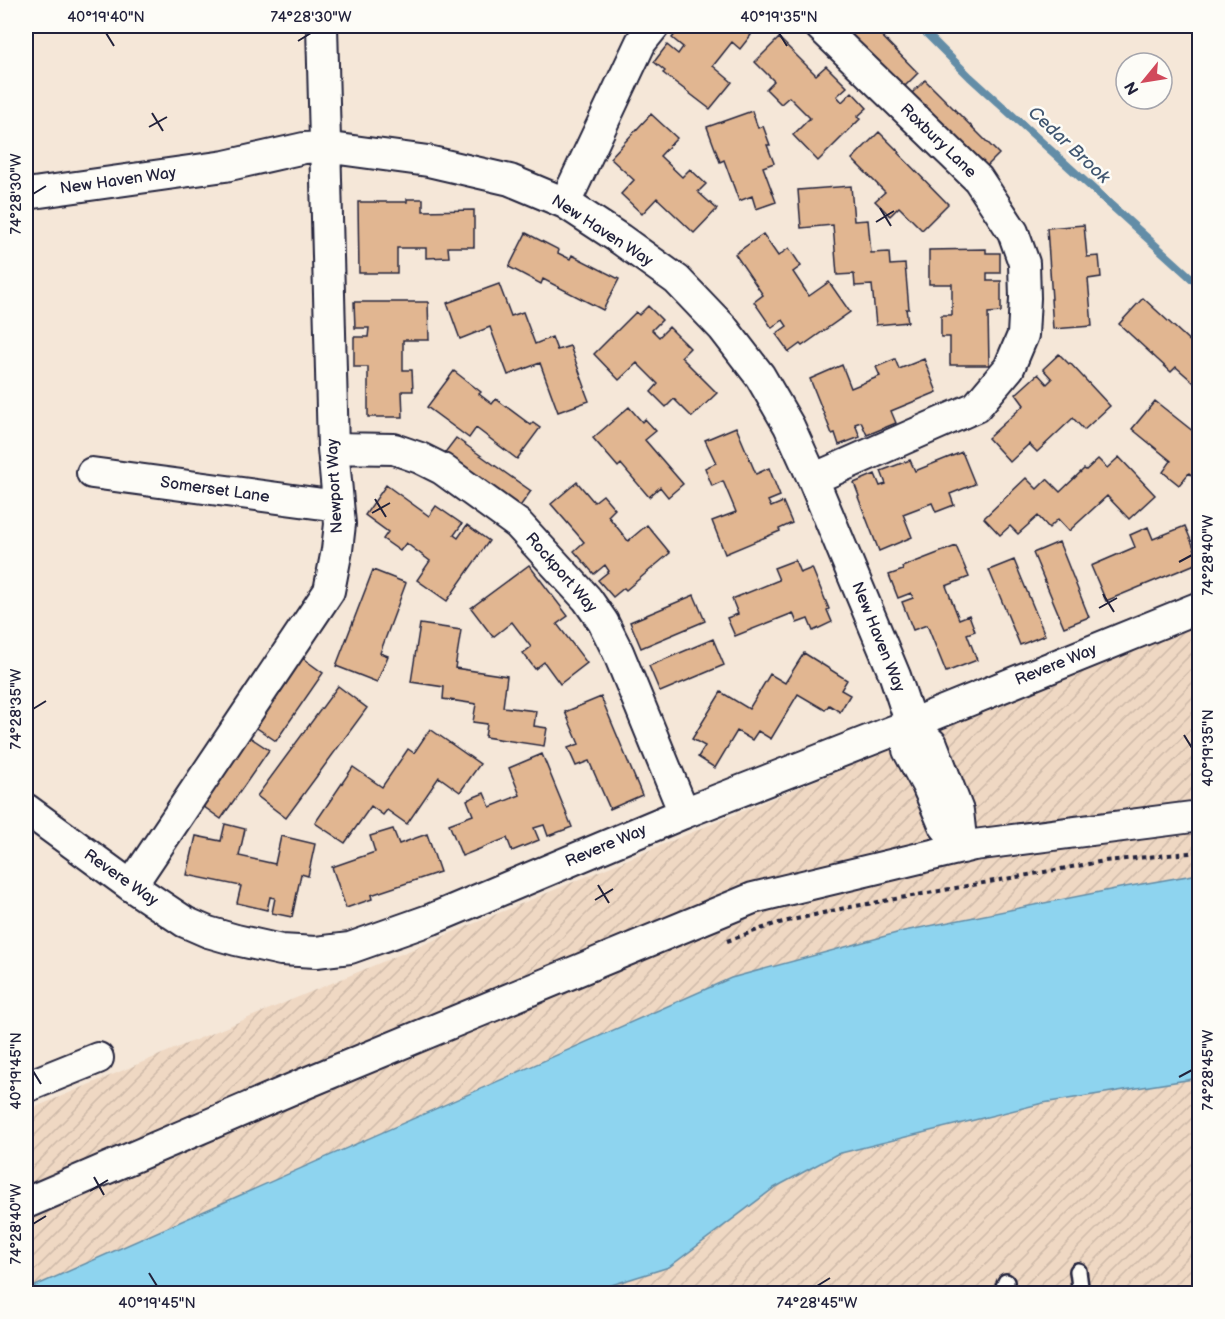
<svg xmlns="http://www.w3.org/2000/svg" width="1225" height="1319" font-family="'Balsamiq Sans',sans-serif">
<defs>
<pattern id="industrial-furrows" width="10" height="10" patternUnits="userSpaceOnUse" patternTransform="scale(1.5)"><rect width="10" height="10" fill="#efd8c3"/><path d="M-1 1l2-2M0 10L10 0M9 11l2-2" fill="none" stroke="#cdb9a8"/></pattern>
</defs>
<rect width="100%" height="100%" fill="#f5e7d8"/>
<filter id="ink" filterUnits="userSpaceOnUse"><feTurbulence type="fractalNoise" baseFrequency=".0167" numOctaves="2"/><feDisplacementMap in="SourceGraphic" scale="12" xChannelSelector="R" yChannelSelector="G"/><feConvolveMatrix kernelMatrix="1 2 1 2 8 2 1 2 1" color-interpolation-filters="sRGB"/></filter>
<g filter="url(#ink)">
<path fill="url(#industrial-furrows)" d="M1199,620V1293L26,1294V1111Z"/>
<path fill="#8ed4ef" stroke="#638da7" stroke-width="1.5" d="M1199,874V1078L1043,1103L837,1154L774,1188L669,1267L586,1293H26V1290L731,978L904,931L1125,887Z"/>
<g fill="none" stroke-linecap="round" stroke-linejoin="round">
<path stroke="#638da7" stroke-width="8" d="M919,26L970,77L1200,286"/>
</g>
<path fill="#e1b691" stroke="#22223b" stroke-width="1.5" d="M682,26H745L743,28L751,35L740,49L732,42L713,66L732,82L710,109L663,73L665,71L654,62L667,45L678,54L683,47L672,38Z
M833,26H872L918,73L898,93Z
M779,38L816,75L826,66L847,87L837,96L842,102L852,92L867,108L857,117L860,119L818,161L793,135L810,118L789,97L781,104L766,89L774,81L755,62Z
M925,80L999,154L979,174L905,100Z
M752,111L758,128L763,126L770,145H767L774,163L763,167L776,202L756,209L752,196L739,201L724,160L720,162L707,127Z
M651,114L677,138L660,156L682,177L690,169L706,184L698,192L717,209L694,233L657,198L642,214L621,194L634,180L610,158Z
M879,132L899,152L898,153L948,204L922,230L899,207L890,216L875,201L885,192L852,159Z
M851,186L854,221L868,220L871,253L889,252L890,265L905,264L909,309H906L908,322L876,325L872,285L855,286L854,274L837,275L833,225L801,228L798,190Z
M407,199H423V211L474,210V247H448L449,257L426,258V248H397V273H359L358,202H407Z
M1084,225L1087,257L1099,256L1101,277L1088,279L1092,326L1053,329L1051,299H1052L1047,228Z
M526,233L559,250L558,253L570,259L572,255L619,279L603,310L543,279L541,284L509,267Z
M763,234L778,256L789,248L801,266L793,272L809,296L829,282L850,312L802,346L800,344L789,352L776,334L787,326L783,320L772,328L754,302L763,295L735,254Z
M986,249V253H1000V273H987V281H1001V312L988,313L989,365H950V337H941V315H952V284H929V250Z
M499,284L511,316L523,312L535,344L552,337L557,350L570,346L585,387L584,388L589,401L558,412L540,363L508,375L490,327L460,339L447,303Z
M1143,298L1194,345L1200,340V388L1176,367L1171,372L1119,324Z
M354,302H428L429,340H403V370H412L413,391H402L403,417H368V367H354V337H368L369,328H355Z
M648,306L662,320L652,330L659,337L669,327L690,348L681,357L717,393L692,417L674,399L666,407L651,392L658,384L637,363L619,380L594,354L636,312L639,315Z
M1059,354L1069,364L1070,363L1110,406L1084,430L1073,418L1037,452L1029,444L1010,462L988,438L1024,405L1016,394L1038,374L1047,384L1052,379L1043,369Z
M895,359L899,369L924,359L937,392L891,411L896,423L867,435L861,422L855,424L860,437L839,445L835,433L832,434L810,379L842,365L851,388L880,376L876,367Z
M454,371L481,392L479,394L492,404L496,399L531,425L533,423L540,428L517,459L476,428L469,438L427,407Z
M1155,401L1194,432L1200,425L1199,481L1189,473L1179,485L1163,472L1171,461L1132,429Z
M629,407L642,422L645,419L656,431L645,440L683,484L668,497L660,487L649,497L621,464L618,467L593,438Z
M736,427L756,474L769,468L780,496L768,501L771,507L783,502L792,523L779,529L780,531L725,554L712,521L736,512L723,481L712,486L705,468L716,463L705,440Z
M456,438L531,491L516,512L440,459Z
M962,452L975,484L950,494L954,505L936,512L932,503L903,514L912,537L879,551L858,497L859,496L854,483L875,474L880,486L886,484L881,471L910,460L915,471Z
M1119,457L1155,495L1129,519L1107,496L1069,531L1058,519L1049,528L1038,516L1018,534L1010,526L1000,535L984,518L1026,478L1037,489L1047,479L1060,492L1084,469L1086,470L1098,459L1107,468Z
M577,482L594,502L603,495L615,509L608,516L628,541L647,525L670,553L626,590L624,588L613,597L598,580L609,571L605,565L594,574L574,551L584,542L551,504Z
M386,485L429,516L436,506L462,524L454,535L458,538L467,525L489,541L447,601L417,580L430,561L406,543L400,551L383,539L388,532L365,515Z
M1185,526L1200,562L1106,601L1091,566L1135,547L1130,535L1148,527L1153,539Z
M1059,542L1089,617L1064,627L1033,553Z
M956,546L969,577L946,586L959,619L969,615L975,631L967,634L977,660L946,672L927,625L913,630L902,602L913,598L911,593L898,598L889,575L903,570L902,567Z
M795,560L800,573L812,568L829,609L827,610L832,622L813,631L808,619L797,623L793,613L735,636L727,618L738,614L732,599L779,580L774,568Z
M1014,560L1045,635L1020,645L989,570Z
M529,565L568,616L557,624L587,663L560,684L544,662L535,669L523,653L531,647L512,622L493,637L471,608Z
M373,570L406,583L380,653L388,656L377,682L336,666Z
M694,595L705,621L641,648L630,622Z
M420,624L461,630L455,668L507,676L503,707L536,711L534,726L547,728L544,746L485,737L487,724L473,722L476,704L443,699L444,687L411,682Z
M713,639L724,665L660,692L649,666Z
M804,653L847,680L841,690L850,695L840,712L829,705L825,710L798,694L771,739L758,731L752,740L737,731L715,768L698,757L705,746L692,739L721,692L749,709L770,674L785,683Z
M301,657L323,673L276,741L254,726Z
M338,686L367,708L286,818L257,796Z
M601,697L642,795L610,809L589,761L576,766L568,748L579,744L565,712Z
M430,729L480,764L460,792L439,777L407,824L387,810L383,815L371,806L345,843L315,823L353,767L382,787L408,749L414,753Z
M248,736L269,750L221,819L200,804Z
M542,754L572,827L548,836L544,825L534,828L539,840L512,851L507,838L462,856L449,824L473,815L467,800L484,793L490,807L520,795L509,768Z
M225,824L245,829L239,856L275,864L281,836L315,844L308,876L301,874L292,917L272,913L275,898L270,897L267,910L237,903L241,886L187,875L196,836L221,841Z
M393,829L399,844L427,834L440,872L371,895L372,899L346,908L332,867L375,852L370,836Z"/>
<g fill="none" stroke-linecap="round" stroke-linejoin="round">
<g stroke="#22223b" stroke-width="20">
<path id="lane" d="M1078,1271L1081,1294
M1001,1294L1006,1282"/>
</g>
<g stroke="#22223b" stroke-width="34">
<path id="street" d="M26,194L225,166L304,148L324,147L428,161L510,180L565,203L620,239L677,280L723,328L760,376L789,426L813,479L895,676L911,724
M565,203L641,42L654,26
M333,448L394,449L420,458L442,469L518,524L587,599L603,622L618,652L684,813
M92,473L338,506
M813,479L976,407L1009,368L1023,335L1025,298L1024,263L1013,232L978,179L820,26
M911,724L932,744L958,811L962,848L944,825L927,785L908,750Z
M26,809L131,886L185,922L208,932L236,940L281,950L316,952L350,948L432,919L684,813L911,724L1200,607
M131,886L329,591L337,550L340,524L333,448L322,26
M26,1087L98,1058
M26,1203L306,1083L753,898L974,845L1200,816"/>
</g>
<path stroke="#22223b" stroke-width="4" stroke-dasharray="4.5 4.5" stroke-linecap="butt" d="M727,941L775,924L845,908L1105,861L1200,852"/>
<use href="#lane" stroke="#fdfcf7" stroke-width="15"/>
<use href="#street" stroke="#fdfcf7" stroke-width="30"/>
</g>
</g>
<path fill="none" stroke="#22223b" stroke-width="2" d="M106,33L114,46M779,33L787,46M298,41L311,33M152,113L163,131M149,127L167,117M33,194L46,186M880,208L891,226M876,222L894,211M375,499L386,517M372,513L390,503M1179,562L1192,555M1103,594L1114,612M1099,608L1117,598M33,709L46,701M1184,735L1192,748M598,885L609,903M595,900L613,889M33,1071L41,1084M1179,1077L1192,1070M94,1177L104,1195M90,1191L108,1180M33,1224L46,1216M149,1273L157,1286M817,1286L830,1278"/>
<g text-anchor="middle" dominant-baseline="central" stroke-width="5" stroke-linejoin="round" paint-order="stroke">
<g font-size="16" fill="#22223b" stroke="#fdfcf7">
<text transform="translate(938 141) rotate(44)">Roxbury Lane</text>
<text transform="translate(118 181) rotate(-8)">New Haven Way</text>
<text transform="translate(602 231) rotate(33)">New Haven Way</text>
<text transform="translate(335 486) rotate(-93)">Newport Way</text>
<text transform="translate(215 490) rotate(8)">Somerset Lane</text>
<text transform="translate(561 573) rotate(49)">Rockport Way</text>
<text transform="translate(878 637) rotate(68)">New Haven Way</text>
<text transform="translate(1056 665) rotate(-22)">Revere Way</text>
<text transform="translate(606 846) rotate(-23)">Revere Way</text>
<text transform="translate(121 878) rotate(35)">Revere Way</text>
</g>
<g font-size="18" font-style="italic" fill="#425771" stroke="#fdfcf7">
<text transform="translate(1069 145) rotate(43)">Cedar Brook</text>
</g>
</g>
<rect width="1225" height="1319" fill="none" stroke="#fdfcf7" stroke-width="66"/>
<g transform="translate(1144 81) rotate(240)"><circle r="28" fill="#fdfcf7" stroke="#a5a5ac" stroke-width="1.5"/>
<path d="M0-4.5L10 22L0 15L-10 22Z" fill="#d1495b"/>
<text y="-9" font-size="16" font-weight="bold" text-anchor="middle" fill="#22223b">N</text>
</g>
<rect x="33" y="33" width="1159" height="1253" fill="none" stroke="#22223b" stroke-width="2"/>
<g font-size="15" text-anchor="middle" fill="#22223b">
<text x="106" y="22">40°19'40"N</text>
<text x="311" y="22">74°28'30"W</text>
<text x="779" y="22">40°19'35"N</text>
<text transform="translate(16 194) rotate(-90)" y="5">74°28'30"W</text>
<text transform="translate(1208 555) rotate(-90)" y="5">74°28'40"W</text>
<text transform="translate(16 709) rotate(-90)" y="5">74°28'35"W</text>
<text transform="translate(1208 748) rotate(-90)" y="5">40°19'35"N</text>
<text transform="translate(1208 1070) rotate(-90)" y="5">74°28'45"W</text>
<text transform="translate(16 1071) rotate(-90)" y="5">40°19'45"N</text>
<text transform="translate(16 1224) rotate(-90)" y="5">74°28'40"W</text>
<text x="157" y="1308">40°19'45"N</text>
<text x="817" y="1308">74°28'45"W</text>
</g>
</svg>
